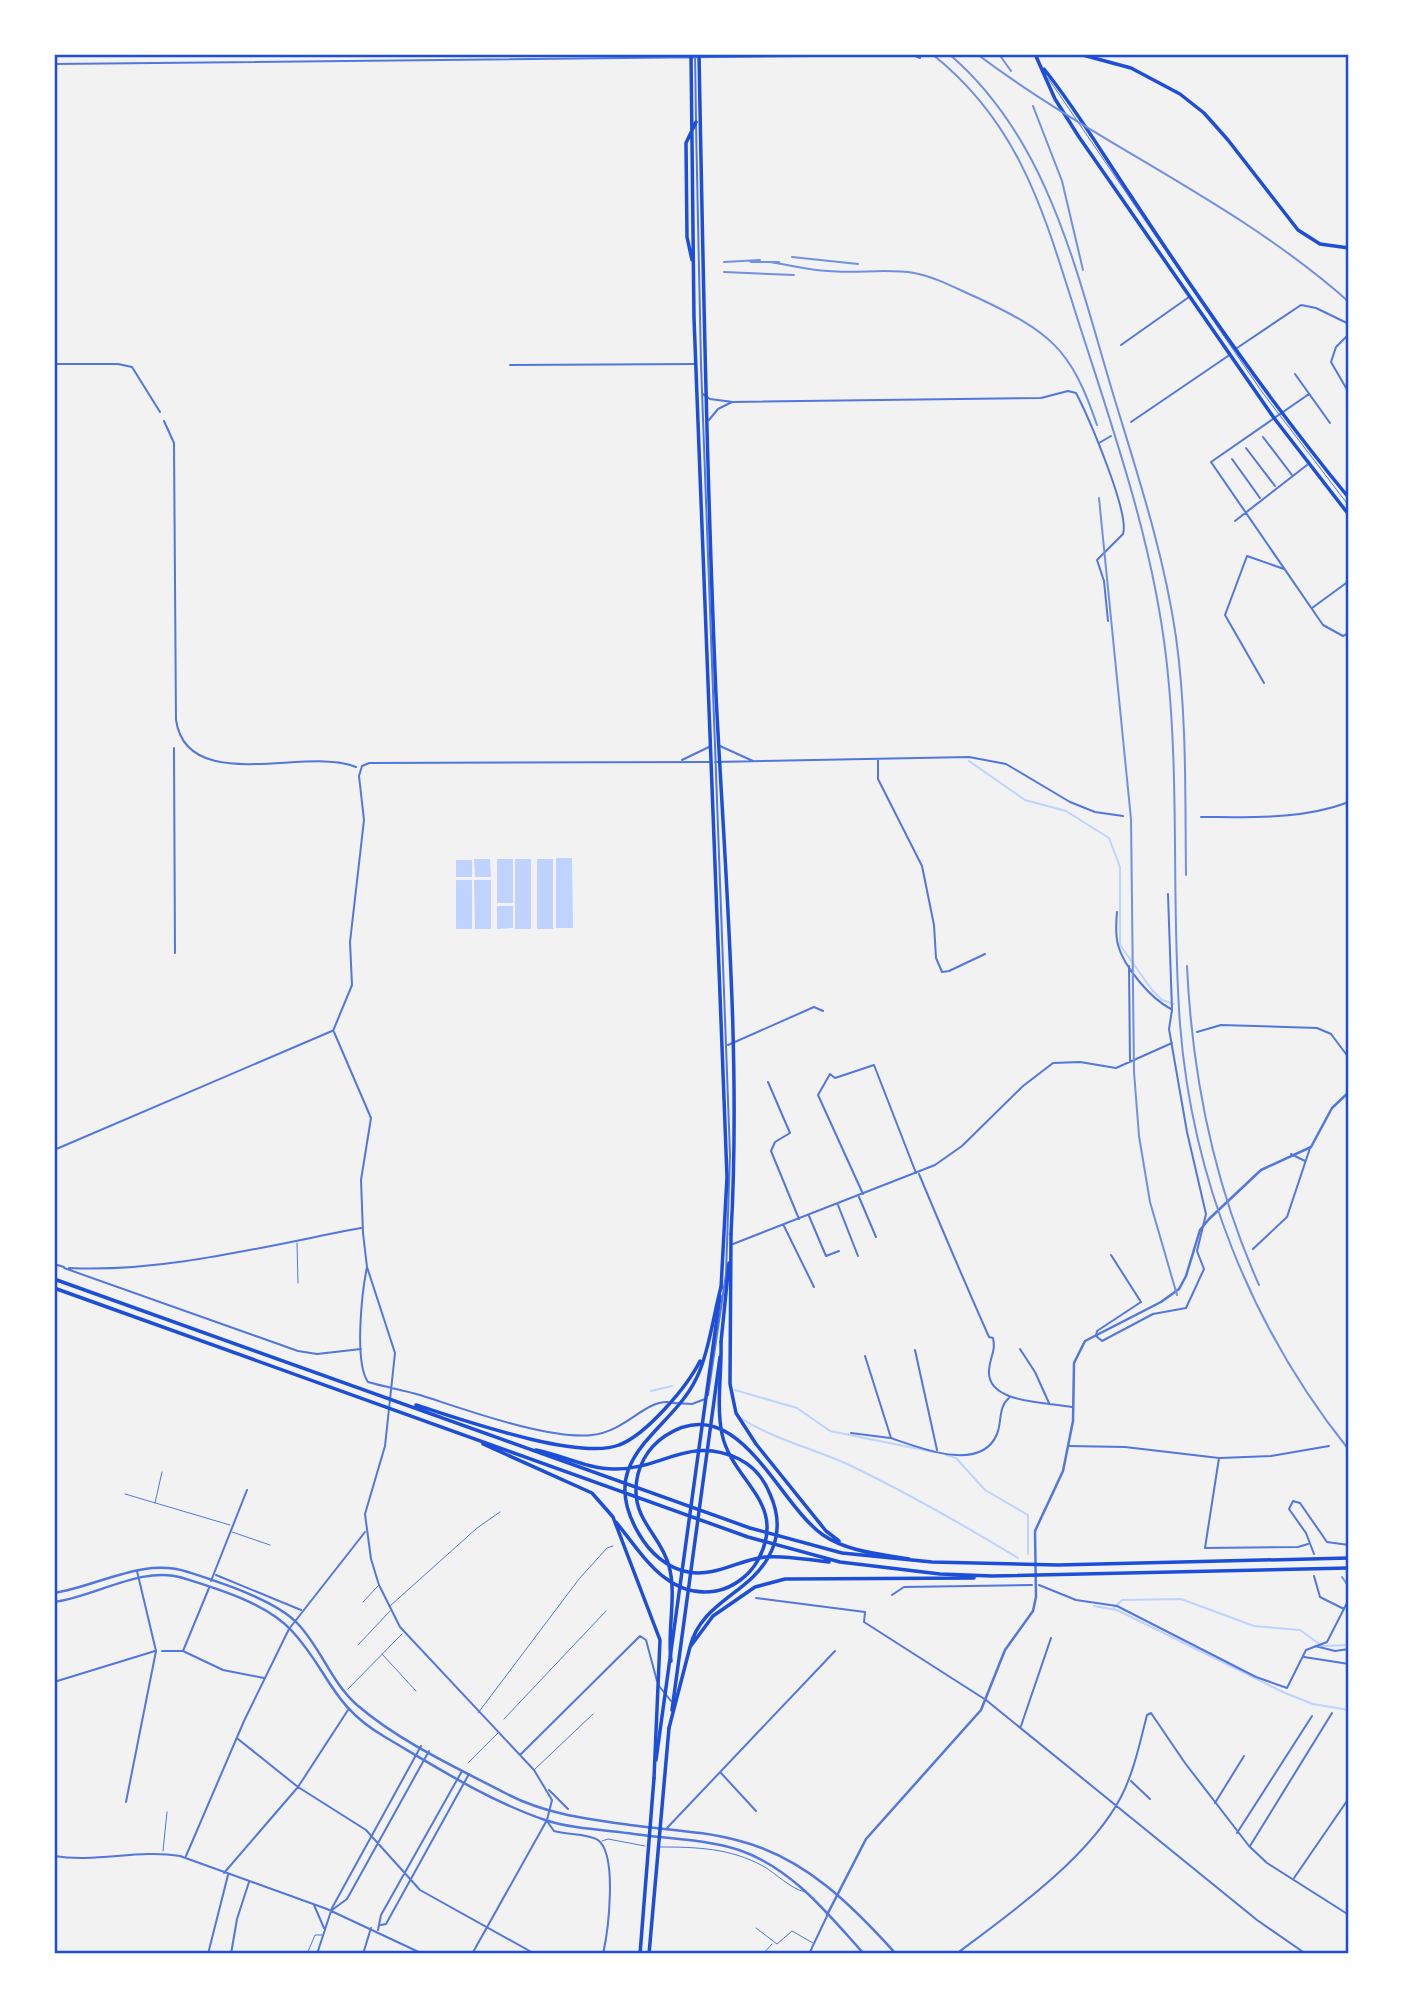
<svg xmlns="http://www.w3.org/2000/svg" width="1403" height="2008" font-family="'Playfair Display',serif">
<rect width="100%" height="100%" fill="#f2f2f2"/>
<path fill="#bfd3fe" d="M556,858H572L573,928H556Z
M474,859H490L491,877H475Z
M497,859H513V903H497Z
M515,859H531V929H515Z
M537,859H553V929H537Z
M456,860H472V877H456Z
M456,880H472V929H456Z
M474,880H491V929H475Z
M497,906H513V928L497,929Z"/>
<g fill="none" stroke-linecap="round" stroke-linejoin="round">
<path stroke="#bfd3fe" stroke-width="2" d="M969,761L1025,800L1066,811L1109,838L1120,867V945L1152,990L1162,1000L1174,1004
M735,1390L797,1408L830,1431L934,1452
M651,1391L672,1386
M742,1419C774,1439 811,1448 845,1463C904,1491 962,1524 1018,1558
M946,1455L956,1458L985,1490L1028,1515V1554
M1094,1606L1117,1610L1285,1693L1313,1704L1349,1710
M1113,1609L1122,1600L1181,1599L1254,1626L1300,1630L1322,1646L1349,1645"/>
<path stroke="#5277de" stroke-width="1" d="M1048,78L1262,392L1349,506
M297,1243L298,1283
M125,1494L230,1525
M155,1503L162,1472
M232,1532L270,1545
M363,1602L378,1586
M390,1606L477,1528L500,1512
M358,1645L390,1611
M382,1654L416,1691
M348,1689L402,1634
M478,1713L579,1579L607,1548L613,1546
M504,1719L606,1611
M468,1763L498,1733
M534,1770L593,1714
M602,1841L608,1839L645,1846
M660,1847C696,1847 730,1848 763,1866C777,1874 789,1888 805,1892
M163,1851L167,1812
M756,1928L777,1944L792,1931L813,1943
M307,1954L315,1935H322
M763,1954L772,1944"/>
<path stroke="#5277de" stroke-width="2" d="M695,54L696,120
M54,64L913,55L920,58
M696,125L701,364L730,1155L726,1274L708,1395
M1349,334L1336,347L1331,362L1349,393
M1121,345L1189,297
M1237,348L1301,305L1316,308L1349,324
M54,364H118L132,367L160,412
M510,365L696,364
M1295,374L1330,423
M702,393L710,399L733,402L1041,398L1068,391L1076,393C1088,416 1130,513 1123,534L1097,560L1104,581L1108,621
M1309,394L1211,462L1323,625L1343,636L1349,633
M709,420L718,409L732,402
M164,421L174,443L176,720C187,796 308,746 356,767
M1131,422L1228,356
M1263,437L1292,475
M1099,443L1111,436
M1246,448L1275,486
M1232,459L1260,498
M1235,521L1307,465
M1312,608L1349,581
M1264,683L1225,615L1247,556L1284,569
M720,746L753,761
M174,748L175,953
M682,760L711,746
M878,760V779L922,866L934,925L936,958L942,972L949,971L985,954
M715,762L969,757L1006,764L1070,802L1095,812L1123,816
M1201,817C1251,817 1301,820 1349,802
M1117,912C1116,923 1115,934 1118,945C1124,967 1151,999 1171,1009
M1129,966L1130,1062
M333,1031L352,985L350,942L364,820L359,776L362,766L369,763L709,762
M334,1032L371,1118L361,1180L363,1233L367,1267L395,1353L385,1446L365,1514L371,1559L379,1585L400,1627L534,1770L552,1800L547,1820L472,1954
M1197,1032L1221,1025L1317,1028L1331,1034L1349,1058
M728,1045L814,1007L823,1011
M768,1082L790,1133L775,1142L771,1151L799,1219
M54,1150L332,1031
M1291,1154L1305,1161
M919,1174C942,1229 965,1283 989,1337L993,1338C996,1352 990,1356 989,1370C986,1404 1047,1402 1072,1407
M863,1194L818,1095L830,1074L835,1078L874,1065L916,1173
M859,1197L876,1237
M838,1205L858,1256
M809,1216L826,1256L839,1251
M784,1226L814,1287
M733,1244L935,1165L962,1146L1023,1086L1053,1063L1080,1062L1116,1068L1172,1043
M1253,1249L1287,1217L1310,1148
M1111,1255L1141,1302L1097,1331L1096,1336L1102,1341L1153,1314L1186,1308L1204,1269L1197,1251L1206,1214L1187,1132L1169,1029L1172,1010L1168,894
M54,1264L64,1267
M367,1267C362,1291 354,1362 368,1382C385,1387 403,1390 420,1395C464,1409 548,1440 592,1435C626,1431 644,1401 668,1402
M64,1268L298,1351L317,1354L361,1349
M69,1268C164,1273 269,1245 361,1228
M1020,1349L1035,1372L1049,1403
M915,1350L937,1450
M865,1356L891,1438C920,1448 981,1473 997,1434C1002,1422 998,1407 1009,1398
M673,1403L692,1404L705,1399
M851,1433L890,1438
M1069,1446L1125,1447L1219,1458L1205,1548L1298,1547L1308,1544
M1220,1458L1271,1456L1329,1446
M1314,1554L1306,1533L1289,1509L1293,1501L1300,1503L1327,1542L1349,1545
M216,1575L301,1610
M1314,1576L1320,1597L1344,1609
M211,1581L247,1490
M1039,1585L1076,1600L1117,1606L1256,1677L1287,1688L1306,1650L1327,1642L1349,1599
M892,1595L904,1587L1032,1585
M756,1598L865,1612L864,1622L986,1700L1257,1920L1306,1954
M1315,1646L1335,1651L1349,1649
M1348,1649L1349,1657
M162,1651H183L223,1670L264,1678
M183,1651L209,1588
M1304,1657L1349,1664
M54,1682L155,1651
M659,1686L671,1701
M1021,1726L1051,1638
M238,1739L298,1787L366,1830L420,1890L535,1954
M520,1755L640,1636L646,1640L657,1681
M721,1773L756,1811
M1131,1781L1150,1799
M549,1790L568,1809
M126,1802L156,1651L137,1571
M1215,1803L1244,1756
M547,1821L554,1831C567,1835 587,1833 598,1840C618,1855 608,1932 603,1954
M667,1828L835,1651
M1237,1833L1312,1716
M1250,1846L1332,1713
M54,1856C96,1863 138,1849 180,1856L327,1909L423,1954
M186,1856L244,1721L289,1629L365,1532
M224,1873L298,1787L348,1710
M1294,1878L1349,1798
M314,1905L324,1928
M332,1910L347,1899L429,1751
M381,1925L386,1924L469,1774
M378,1930L381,1915L462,1771
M208,1954L228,1875
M231,1954L237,1919L249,1882
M317,1954L332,1908L421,1746
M363,1954L371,1928
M809,1954L827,1916
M956,1954C1011,1913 1089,1858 1121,1797C1134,1772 1140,1742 1147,1715L1151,1713L1185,1763L1249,1846L1267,1863L1349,1915"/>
<path stroke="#5277de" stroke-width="2.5" d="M54,1593C99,1586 143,1557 188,1572C219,1582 276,1600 298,1624C321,1648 331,1682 357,1705C400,1742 457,1768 507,1794C545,1814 587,1819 630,1825C666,1830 704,1831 740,1841C805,1858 852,1905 896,1954
M54,1602C95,1597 142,1565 183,1578C218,1589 266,1603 292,1631C329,1671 331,1706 385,1737C436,1767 489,1801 545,1820C573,1829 605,1830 634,1834C668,1839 706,1839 739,1850C792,1868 828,1914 864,1954
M827,1915L866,1839L981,1710L1005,1650L1033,1611L1036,1597L1035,1531L1063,1471L1073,1421L1074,1363L1085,1341L1161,1302L1179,1289L1186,1276L1200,1230L1209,1219L1261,1170L1311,1147L1332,1108L1349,1092"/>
<path stroke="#1d4ed8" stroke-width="3.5" d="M1024,54H1041
M1035,54L1055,99L1079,137L1274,418L1349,515
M1079,54L1131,68L1180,94L1204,113L1228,140L1298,230L1320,244L1349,248
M1044,69C1076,109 1102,153 1131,196C1199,299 1270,402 1349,498"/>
<path stroke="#1d4ed8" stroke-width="3.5" d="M691,54L694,318L727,1177L721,1288
M699,54C703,268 707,481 716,695C725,874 741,1055 731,1234
M692,260L687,237L686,143L696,122
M721,1342L729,1263
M672,1710L720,1357
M656,1760L720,1296
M640,1954L654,1778
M649,1954L669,1728"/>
<path stroke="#1d4ed8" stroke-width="3.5" d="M731,1234L730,1384L736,1413L756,1444L826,1531L839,1541
M54,1279L750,1528L842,1553L932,1562L1058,1565L1349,1558
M721,1287C714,1313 708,1356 696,1379C671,1432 593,1457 639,1534C650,1553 667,1568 688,1572C716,1577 738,1560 765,1557C787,1555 807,1560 829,1562
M54,1288L748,1537L840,1562L940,1574L992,1576L1349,1568
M416,1405C460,1419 579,1461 619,1445C646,1435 687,1387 700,1361
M483,1444L592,1493L613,1517L660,1640L654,1778
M536,1450C562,1455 588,1469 614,1469C662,1470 688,1435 739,1459C753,1466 764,1479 770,1494C779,1514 780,1536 769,1556C749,1594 701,1602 690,1647
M616,1522C642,1554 668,1600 716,1591C733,1588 750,1575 758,1560C789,1502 732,1482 722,1434C716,1405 722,1372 721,1342
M671,1661C667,1630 677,1595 669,1566C662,1538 635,1521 636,1490C636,1468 647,1448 665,1436C738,1388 777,1503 823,1535C848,1552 881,1554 909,1559
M669,1728L690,1647L713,1616L755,1587L785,1579L974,1578"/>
<path stroke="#7290e2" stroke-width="2" d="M932,54C1019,123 1043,210 1075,311C1112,427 1154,543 1167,665C1180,784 1171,905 1180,1024C1192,1179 1252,1329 1349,1450
M949,54C1050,140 1077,275 1114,397C1138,476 1164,554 1176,637C1187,716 1185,796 1186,875
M977,54C1096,144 1237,202 1349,302
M999,54L1011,71
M1033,106L1062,181L1083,270
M792,257L858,264
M724,262L760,260
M751,262H779
M770,262C790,265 809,270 828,271C857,274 886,268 914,273C936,277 957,289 978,298C1050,332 1071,348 1097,425
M724,272L794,275
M1099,498L1131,819L1134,1072L1139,1136L1150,1202L1177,1295
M1187,966C1192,1075 1214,1184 1259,1285
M1342,1577L1349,1587"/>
</g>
<rect width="1403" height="2008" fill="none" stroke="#ffffff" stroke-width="112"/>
<rect x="56" y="56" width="1291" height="1896" fill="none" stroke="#1d4ed8" stroke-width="2.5"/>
</svg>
